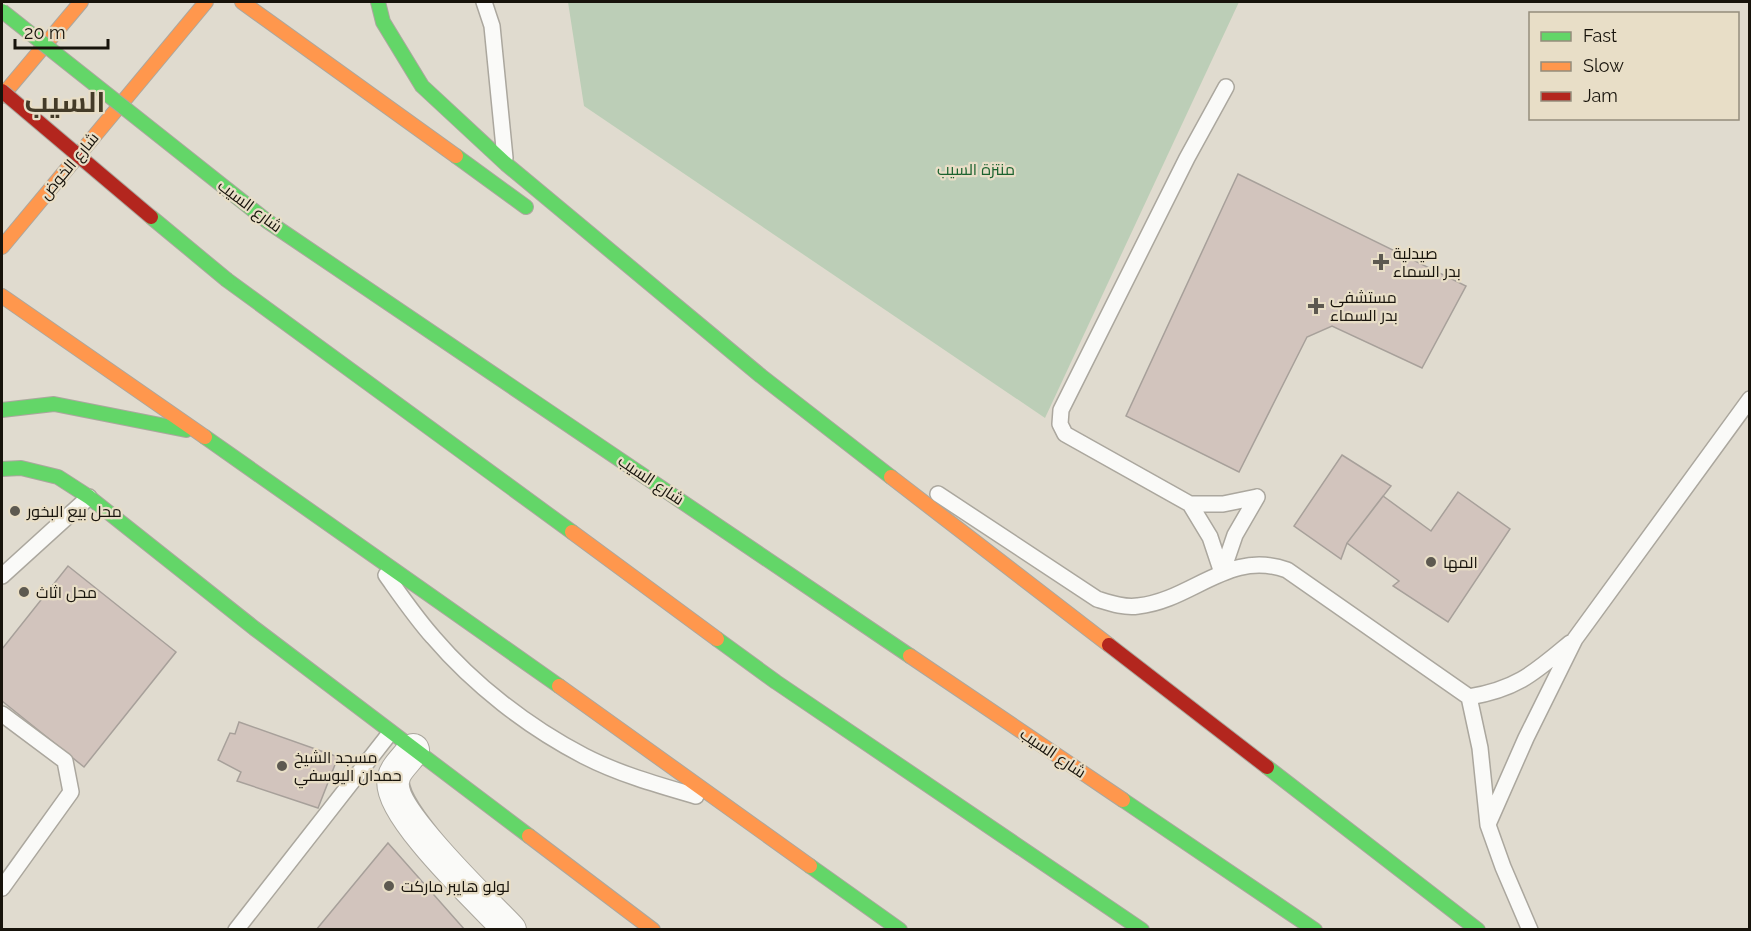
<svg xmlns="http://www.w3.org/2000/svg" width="1751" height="931" font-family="Raleway,Cairo,sans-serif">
<rect width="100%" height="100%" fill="#e0dbcf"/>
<path fill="#bcceb7" d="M568,2H1239L1045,418L584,106Z"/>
<path fill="#d2c4bd" stroke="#a7a09a" stroke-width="1.5" d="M1238,174L1466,286L1422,368L1332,326L1307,337L1239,472L1126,416Z
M1342,455L1391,486L1347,543L1341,559L1294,526Z
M1458,492L1510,529L1448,622L1393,586L1399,581L1347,543L1383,496L1431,531Z
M68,566L176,652L84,767L2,701V649Z
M239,722L338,757L318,808L237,781L241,772L218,760L230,733L235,734Z
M388,843L465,930H316Z"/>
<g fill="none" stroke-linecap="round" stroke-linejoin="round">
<g stroke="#aba79e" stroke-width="18">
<path id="lane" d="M484,2L492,26L505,158
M1226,87L1187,158L1061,410L1060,424L1065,434L1190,504H1223L1257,497
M938,494L1097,599C1110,603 1124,608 1138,606C1193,600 1229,549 1287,570L1469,697L1480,748L1488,825L1503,867L1530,930
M1190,504L1210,537L1222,573
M1222,573L1235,535L1257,497
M386,575C401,596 416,618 433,637C474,685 528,727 584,756C619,774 658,785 696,796
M2,576L89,497
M1469,697C1517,689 1534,673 1570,643
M2,714L65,761L71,792L2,888
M1489,822L1526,738L1575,639L1750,399
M236,930L390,733"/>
</g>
<g stroke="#aba79e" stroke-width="34">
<path id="street" d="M413,750C408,758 396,768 394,777C383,809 486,904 510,930"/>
</g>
<g stroke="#aba79e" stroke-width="16">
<path id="fast" d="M378,2L383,22L422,86L506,164L761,376L891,477
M456,156L526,207
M267,221L910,656
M227,280L572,532
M2,410L54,404L186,430
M205,437L559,686
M2,469L21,468L58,477L89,497L254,628L529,836
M717,639L776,682L1142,930
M1267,767L1478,930
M1123,800L1315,930
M810,866L900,930"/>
</g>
<g stroke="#aba79e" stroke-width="16">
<path id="slow" d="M242,2L456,156
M2,96L81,2
M2,247L206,2
M2,296L205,437
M891,477L1109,645
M572,532L717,639
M910,656L1123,800
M559,686L810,866
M529,836L653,930"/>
</g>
<g stroke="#aba79e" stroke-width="16">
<path id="jam" d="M1109,645L1267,767"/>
</g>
<use href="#lane" stroke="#fafaf8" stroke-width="15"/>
<use href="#street" stroke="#fafaf8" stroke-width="32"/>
<use href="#fast" stroke="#63d668" stroke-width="14"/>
<use href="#slow" stroke="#ff974d" stroke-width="14"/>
<use href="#jam" stroke="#b3261e" stroke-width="14"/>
<g stroke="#aba79e" stroke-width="16" stroke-linecap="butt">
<path id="fast-bridge" d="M2,11L267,221
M151,217L227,280"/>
</g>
<g stroke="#aba79e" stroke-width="16" stroke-linecap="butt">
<path id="jam-bridge" d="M2,91L151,217"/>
</g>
<use href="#fast-bridge" stroke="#63d668" stroke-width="14"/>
<use href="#jam-bridge" stroke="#b3261e" stroke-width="14"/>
</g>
<g fill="#5d5950" stroke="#e8dec7" stroke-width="2">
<path d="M1378 253h6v6h6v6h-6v6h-6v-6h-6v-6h6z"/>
<path d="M1313 297h6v6h6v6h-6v6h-6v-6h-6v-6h6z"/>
<circle cx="15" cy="511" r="6"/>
<circle cx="1431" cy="562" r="6"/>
<circle cx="24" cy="592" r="6"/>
<circle cx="282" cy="766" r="6"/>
<circle cx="389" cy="886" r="6"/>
</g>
<g text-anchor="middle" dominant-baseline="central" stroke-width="4.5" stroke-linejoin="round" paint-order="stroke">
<g font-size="16" fill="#17130b" stroke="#e8dec7">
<text transform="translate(69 166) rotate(-50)">شارع الخوض</text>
<text transform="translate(250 206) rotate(37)">شارع السيب</text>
<text transform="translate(651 480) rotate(34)">شارع السيب</text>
<text transform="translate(1053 753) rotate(34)">شارع السيب</text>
</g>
<g font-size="16" fill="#1b622e" stroke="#e8dec7">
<text x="976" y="169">منتزة السيب</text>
</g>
<g font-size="16" fill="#17130b" stroke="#e8dec7" text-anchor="start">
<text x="1393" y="253">صيدلية<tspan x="1393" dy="18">بدر السماء</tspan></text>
<text x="1330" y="297">مستشفى<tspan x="1330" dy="18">بدر السماء</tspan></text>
<text x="27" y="511">محل بيع البخور</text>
<text x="1443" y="562">المها</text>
<text x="36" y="592">محل اثاث</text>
<text x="294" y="757">مسجد الشيخ<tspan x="294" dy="18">حمدان اليوسفي</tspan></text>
<text x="401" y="886">لولو هايبر ماركت</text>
</g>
<g font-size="28" font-weight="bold" fill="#443b28" stroke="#e8dec7">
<text x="65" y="102">السيب</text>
</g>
</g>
<rect width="1751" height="931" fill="none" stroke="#17130b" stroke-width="6"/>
<rect x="1529" y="12" width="210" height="108" fill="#e8dec7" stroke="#948d7c" stroke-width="1.5"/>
<rect x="1541" y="32" width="30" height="9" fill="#63d668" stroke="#948d7c" stroke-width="1.5"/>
<text x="1583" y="42" font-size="18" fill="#17130b">Fast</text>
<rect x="1541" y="62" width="30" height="9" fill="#ff974d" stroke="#948d7c" stroke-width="1.5"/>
<text x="1583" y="72" font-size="18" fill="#17130b">Slow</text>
<rect x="1541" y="92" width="30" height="9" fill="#b3261e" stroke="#948d7c" stroke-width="1.5"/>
<text x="1583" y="102" font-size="18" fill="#17130b">Jam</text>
<path d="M15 39v9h93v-9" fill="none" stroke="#17130b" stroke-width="3"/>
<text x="24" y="39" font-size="18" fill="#17130b" stroke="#e8dec7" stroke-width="4.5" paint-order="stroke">20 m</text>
</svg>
